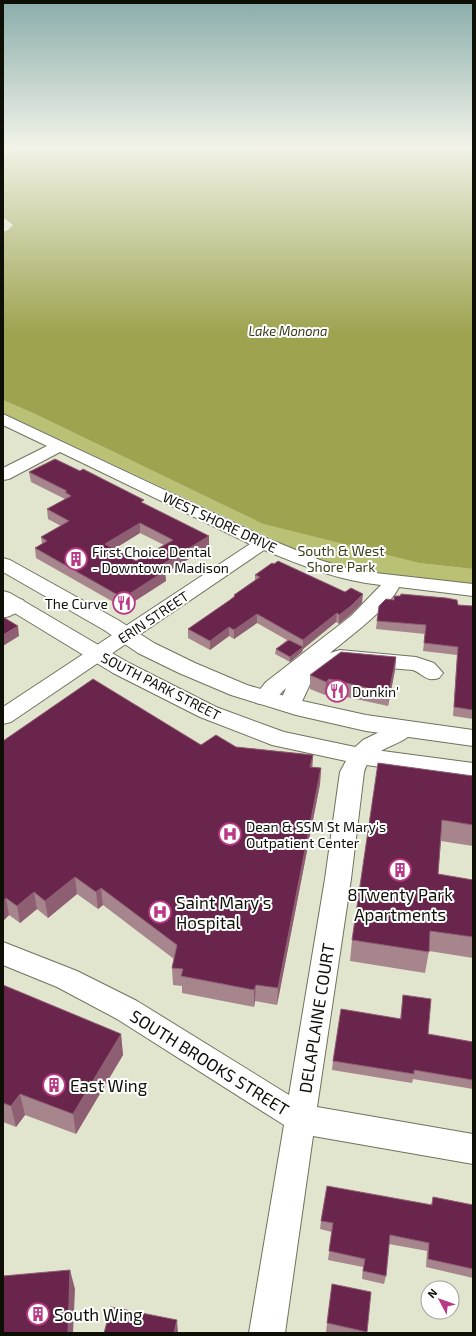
<svg xmlns="http://www.w3.org/2000/svg" width="476" height="1336" font-family="'Exo 2',sans-serif">
<rect width="100%" height="100%" fill="#e2e5cd"/>
<path fill="#bac074" d="M3,400L35,414L263,524L419,563L473,569V590L393,581L293,556L275,540L3,413Z"/>
<path fill="#9da34f" d="M22,147H473V569L419,563L263,524L35,414L3,400V232L8,230L13,225L3,217V157Z"/>
<g fill="none" stroke-linecap="round" stroke-linejoin="round">
<g stroke="#70725d" stroke-width="2">
<path id="minor" d="M3,414L269,539L320,560L342,567L375,573L473,584V596L399,587C389,608 348,638 330,653L340,650L416,657L434,663L443,673L439,678C425,682 425,675 413,670L340,664L336,665L320,674L311,682L298,710L290,712L282,710L279,705L286,688C275,698 273,708 256,703L253,698L266,682L351,616L381,585C340,581 303,566 264,550L11,722L3,724V707L250,544L60,452L9,479L3,480V468L47,446L3,425Z
M16,598L23,600L26,604C21,611 12,616 3,618V604Z
M404,721L412,724L415,729C406,745 381,745 369,761C367,764 365,768 364,772L351,879L317,1107L473,1134V1164L313,1136L285,1333H249L284,1125L117,1019L57,987L3,965V942L77,971L137,1001L289,1095L325,879L340,772L352,750L363,740L396,724Z"/>
</g>
<g stroke="#70725d" stroke-width="2">
<path id="major" d="M3,558L10,560L118,620L154,643L195,663L247,685L298,700L366,715L473,730V746L366,731L296,715L231,695L179,673L138,653L104,630L3,572Z
M3,591L10,593L129,663L216,707L284,732L360,748L473,763V781L360,764L272,745L200,717L113,673L3,606Z"/>
</g>
<use href="#minor" fill="#fff" fill-rule="evenodd"/>
<use href="#major" fill="#fff" fill-rule="evenodd"/>
</g>
<path fill="#a6858c" fill-rule="evenodd" d="M29,472L144,504L209,547L165,573L166,581L124,608L36,558L35,548L42,544L41,537L61,526L48,519L47,509L65,499L31,482ZM140,533L164,545L136,561L114,549Z
M255,575L362,603L350,615L339,624L336,622L303,649L302,652L290,662L275,654L276,649L287,640L257,623L234,639L229,636L210,650L188,638V629L230,600L234,597V595L255,580Z
M458,605L473,606V719L453,716L457,655L423,651L425,634L376,629L377,621Z
M396,657L395,670L388,706L328,693L325,695L310,689V675Z
M3,741L201,745L236,747L313,755L312,767L321,768L320,784L277,1005L255,1001L254,1007L182,993V986L173,985L172,968L174,959L103,905L98,909L77,894L48,918L37,909L20,923L9,915L4,920L3,919Z
M473,776V846L441,841L438,874L473,880V958L429,951L425,973L350,961L352,940Z
M3,985L121,1034L123,1055L76,1134L25,1115L16,1127L3,1122Z
M403,995L428,1034L473,1042V1089L413,1079L412,1083L332,1070L333,1061L400,1019Z
M433,1197L473,1205V1278L426,1267L427,1251L389,1244L386,1276L384,1284L362,1279L363,1267L328,1260L332,1232L320,1229L321,1221L431,1205Z
M332,1284L371,1292L366,1333H333L326,1332Z"/>
<path fill="#8e5f73" d="M140,523V533L106,554L105,544Z
M209,536V547L165,573L166,581L124,608L123,598L158,567Z
M363,594L362,603L350,615L339,624V615Z
M337,613L336,622L303,649L302,652L290,662V657L303,647V640Z
M257,614V623L234,639V630Z
M18,626L19,636L3,646V635Z
M229,627V636L210,650V641Z
M396,657L395,670L388,706L389,693Z
M329,679L328,693L325,695L326,682Z
M313,755L312,772L310,767Z
M321,768L320,784L277,1005L278,988Z
M75,877L77,894L48,918L45,901Z
M101,888L103,905L98,909L96,892Z
M34,892L37,909L20,923L17,906Z
M6,898L9,915L4,920L3,916V901Z
M256,985L255,1001L254,1007V990Z
M121,1034L123,1055L76,1134L73,1114Z
M20,1094L25,1115L16,1127L11,1106Z
M70,1270L75,1289L73,1333H68Z
M177,1320L178,1333H174Z"/>
<path fill="#6a254c" stroke="#8e5f73" fill-rule="evenodd" d="M55,459L80,471L83,469L144,500L141,502L209,536L158,567L165,571L123,598L35,548L47,541L41,537L69,521L47,509L71,496L65,492L67,491L29,472ZM140,523L173,540L136,561L105,544Z
M278,561L345,592L351,588L363,594L351,606L339,615L337,613L303,640L257,614L234,630L229,627L210,641L188,629L230,600L235,596L234,595L260,577L255,575L272,563L274,564Z
M401,594L446,598L457,600L458,605L473,606V710L454,707L458,647L424,643L426,625L377,621L379,606L386,599L394,600V596H400Z
M3,617L18,626L3,635Z
M289,640L303,647L290,657L276,649Z
M341,652L396,657L389,693L329,679L326,682L310,675Z
M93,679L201,745L216,735L236,747L313,755L310,767L321,768L278,988L256,985L254,990L181,976L183,969L172,968L177,945L101,888L96,892L75,877L45,901L34,892L17,906L6,898L3,901V741Z
M378,763L473,776V825L442,820L438,874L473,880V937L430,931L429,952L352,940Z
M3,985L121,1034L73,1114L20,1094L11,1106L3,1103Z
M403,995L431,999L428,1034L473,1042V1080L414,1070V1074L333,1061L341,1009L401,1019Z
M327,1186L432,1205L433,1197L473,1205V1269L428,1259L429,1243L390,1235L386,1276L363,1271L365,1259L329,1251L333,1223L321,1221Z
M70,1270L68,1333H3V1276Z
M332,1284L371,1292L367,1332L327,1323Z
M111,1307L177,1320L174,1333H104Z"/>
<linearGradient id="sky" x2="0" y2="1"><stop stop-color="#8aadab"/><stop offset="0.44" stop-color="#f2f3e8"/><stop offset="1" stop-color="#f2f3e8" stop-opacity="0"/></linearGradient>
<rect width="476" height="334" fill="url(#sky)"/>
<defs>
<g id="building-ring" transform="scale(1.15)"><circle r="9.5" fill="#fff" stroke="#b93984" stroke-width="1.5"/><path d="M-4-6H4V6H1V3H-1V6H-4ZM-2.5-4.3h1.7v1.8h-1.7ZM.8-4.3h1.7v1.8H.8ZM-2.5-1h1.7V.8h-1.7ZM.8-1h1.7V.8H.8Z" fill="#b93984"/></g>
<g id="restaurant-ring" transform="scale(1.15)"><circle r="9.5" fill="#fff" stroke="#b93984" stroke-width="1.5"/><path d="M-5-6h1v4h1v-4h1v4h1v-4h1v5L-1.5 .5V6h-2V.5L-5-1ZM5-6V6H3V1.5H1.5Q1.5-4 5-6Z" fill="#b93984"/></g>
<g id="hospital-ring" transform="scale(1.15)"><circle r="9.5" fill="#fff" stroke="#b93984" stroke-width="1.5"/><path d="M-5-5h3v3.5h4V-5h3V5h-3V1.5h-4V5h-3Z" fill="#b93984"/></g>
</defs>
<g fill-rule="evenodd">
<use href="#building-ring" x="76" y="559"/>
<use href="#restaurant-ring" x="124" y="603"/>
<use href="#restaurant-ring" x="337" y="691"/>
<use href="#hospital-ring" x="230" y="834"/>
<use href="#building-ring" x="400" y="870"/>
<use href="#hospital-ring" x="160" y="912"/>
<use href="#building-ring" x="54" y="1085"/>
<use href="#building-ring" x="38" y="1314"/>
</g>
<g text-anchor="middle" dominant-baseline="central" stroke-width="4" stroke-linejoin="round" paint-order="stroke">
<g font-size="13" font-style="italic" fill="#3a3c18" stroke="#fff">
<text x="288" y="331">Lake Monona</text>
</g>
<g font-size="14" fill="#0e0f07" stroke="#fff">
<text transform="translate(220 522) rotate(25)">WEST SHORE DRIVE</text>
<text transform="translate(153 617) rotate(-34)">ERIN STREET</text>
<text transform="translate(161 686) rotate(27)">SOUTH PARK STREET</text>
</g>
<g font-size="14" fill="#3e411d" stroke="#fff">
<text x="341" y="550">South &amp; West<tspan x="341" dy="16">Shore Park</tspan></text>
</g>
<g font-size="14" fill="#0e0f07" stroke="#fff" text-anchor="start">
<text x="92" y="551">First Choice Dental<tspan x="92" dy="16">- Downtown Madison</tspan></text>
<text x="108" y="603" text-anchor="end">The Curve</text>
<text x="352" y="691">Dunkin'</text>
<text x="246" y="826">Dean &amp; SSM St Mary's<tspan x="246" dy="16">Outpatient Center</tspan></text>
</g>
<g font-size="17" fill="#0e0f07" stroke="#fff" text-anchor="start">
<text x="400" y="894" text-anchor="middle">8Twenty Park<tspan x="400" dy="20">Apartments</tspan></text>
<text x="176" y="902">Saint Mary's<tspan x="176" dy="20">Hospital</tspan></text>
<text x="70" y="1085">East Wing</text>
<text x="54" y="1314">South Wing</text>
</g>
<g font-size="17" fill="#0e0f07" stroke="#fff">
<text transform="translate(316 1018) rotate(-81)">DELAPLAINE COURT</text>
<text transform="translate(210 1062) rotate(32)">SOUTH BROOKS STREET</text>
</g>
</g>
<rect width="476" height="1336" fill="none" stroke="#0e0f07" stroke-width="8"/>
<g transform="translate(440 1300) rotate(311)"><circle r="19" fill="#ffffff" stroke="#9f9f9c"/>
<path d="M0-3L7 15L0 10L-7 15Z" fill="#b93984"/>
<text y="-6" font-size="11" font-weight="bold" text-anchor="middle" fill="#0e0f07">N</text>
</g>
</svg>
